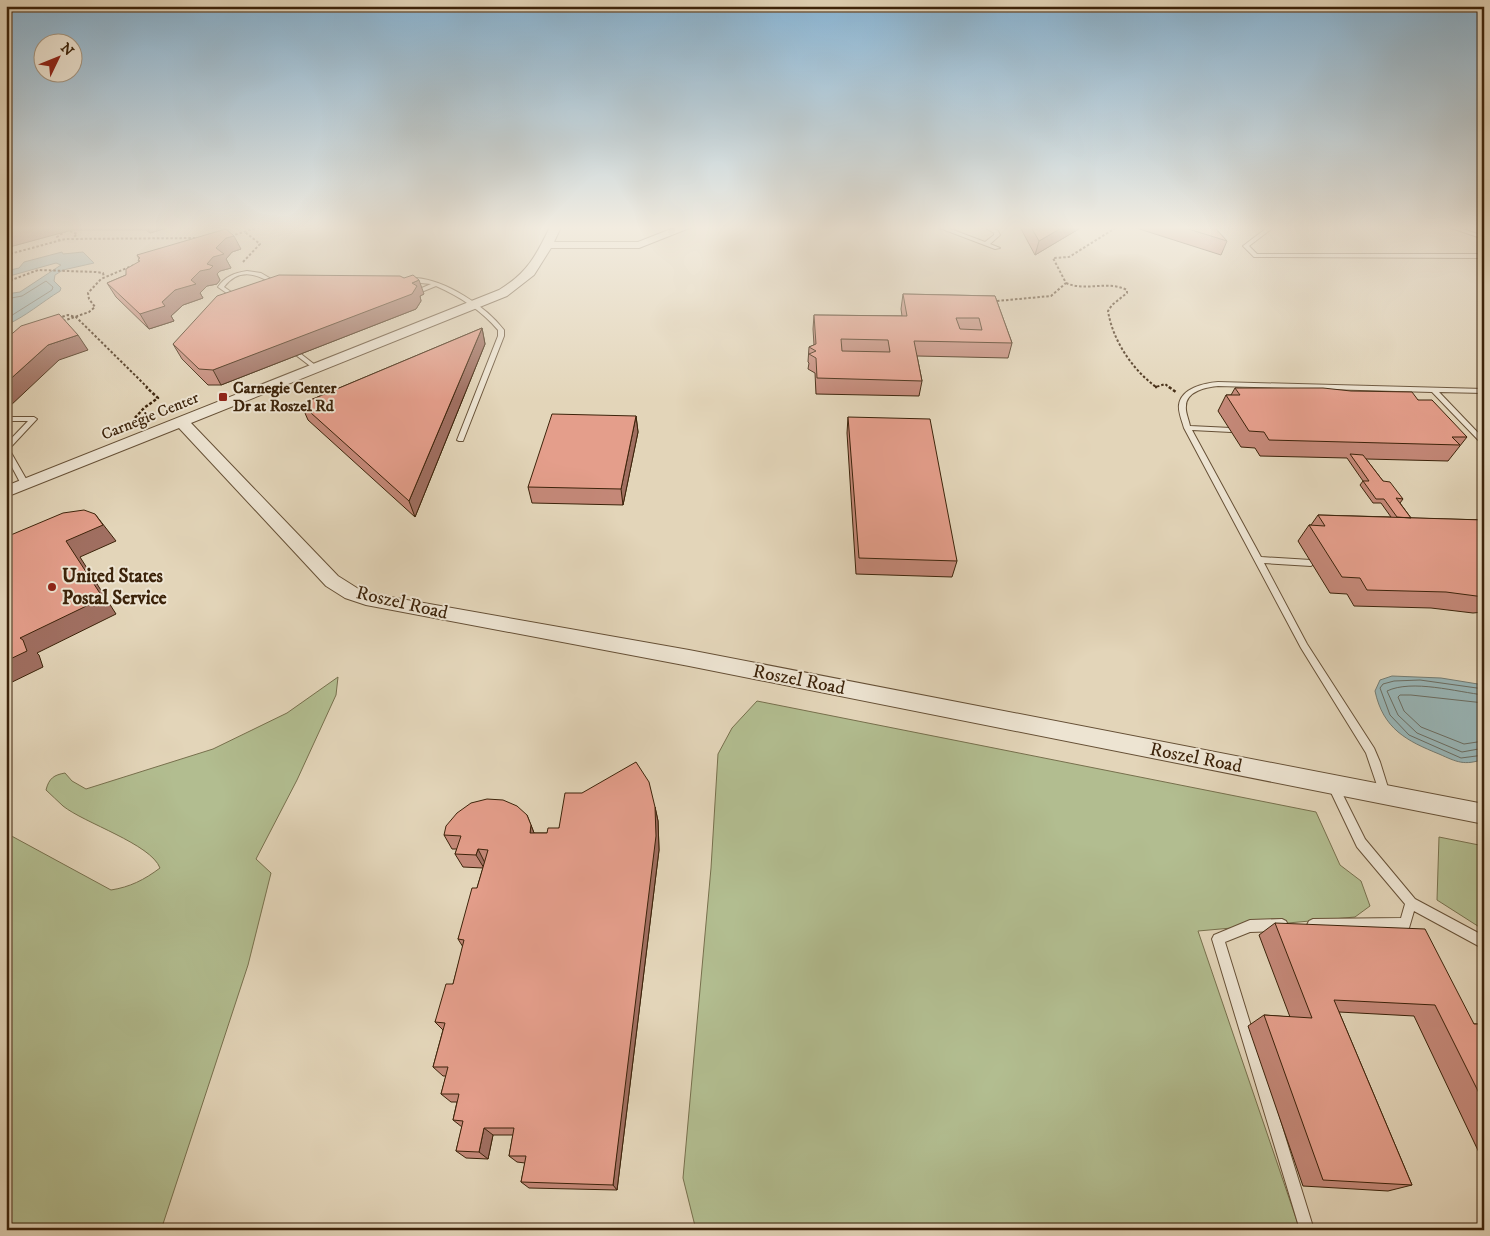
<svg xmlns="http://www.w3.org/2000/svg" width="1490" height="1236" font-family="'IM FELL DW Pica',serif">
<rect width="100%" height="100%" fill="#e3d5b9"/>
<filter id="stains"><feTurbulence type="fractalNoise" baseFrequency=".004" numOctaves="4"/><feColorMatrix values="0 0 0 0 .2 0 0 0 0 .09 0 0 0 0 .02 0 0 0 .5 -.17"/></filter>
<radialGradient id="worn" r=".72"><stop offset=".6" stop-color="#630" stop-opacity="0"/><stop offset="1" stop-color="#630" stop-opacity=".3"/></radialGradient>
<path fill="#b2bd90" stroke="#77704d" d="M338,677L336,695L297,780L256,859L271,873L248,965L161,1230H6V833L111,890C130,887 144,880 160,868C151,844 84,823 63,806C57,801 52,795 46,790C49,778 54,775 65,773L72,781L86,789L213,749L287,713Z
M757,701L1316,812L1340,865L1361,881L1370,906L1355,917L1198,931L1300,1230H696L683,1178L711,868L718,754L732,728Z
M1439,837L1484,846V930L1437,900Z"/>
<path fill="#98b6b8" stroke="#737b72" d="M62,252L63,254L83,252L94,263L63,270L55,275L54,281L61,288L60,291C42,302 25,317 6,325V294L20,292L61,265L56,263L6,277V271L19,268L24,262Z
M1392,676L1441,678L1484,685V759C1464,766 1457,762 1439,754C1407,741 1383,729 1375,691L1380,680Z"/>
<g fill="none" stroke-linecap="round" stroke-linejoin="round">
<path stroke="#6a6c61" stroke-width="1" d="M6,299L22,296L46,281L53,287L52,290L6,319
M1484,689L1420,680L1394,681L1383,684L1380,688L1390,715L1409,735L1461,758L1484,755
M1484,695C1457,692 1412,679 1387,691L1398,715L1417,733L1462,752L1484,748
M1484,703L1411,695H1400L1398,697L1404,711L1421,727L1464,744L1484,741"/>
<g stroke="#665036" stroke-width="2">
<path id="lane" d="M937,227H945L985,242L994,235V233L984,227H991L998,231L1000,235L990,244L1000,248L995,249Z
M1268,227H1274L1249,246L1257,254H1484V258L1254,257L1243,246Z
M1448,227H1456L1484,236V239Z
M247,271L261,273L278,283L273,284C256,273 238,268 224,287L237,296L238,297L235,299L218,287C225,276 235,273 247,271Z
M416,278C445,280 486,306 504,330V336L463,441H459L457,440L498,336V330C482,311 459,296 436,286L414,295H410V293L431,284L410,282L407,280L410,278Z
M1484,286V291L1481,289Z
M297,354H301L319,368L314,369L297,356Z
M1218,382L1484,389V393L1439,392L1484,439V445L1482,444L1432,392L1218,386C1207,387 1186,391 1186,406C1185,412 1189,420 1190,426L1231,428L1234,430L1231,432L1192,430L1261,557L1311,560L1315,563L1311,566L1264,563L1307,644L1374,748L1380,762L1390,794L1389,797L1385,799L1381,797L1366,753L1301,648L1184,428C1182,421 1178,411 1179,405C1181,388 1205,383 1218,382Z
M6,417H34L37,419L9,449L29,484L28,486H22L6,456V444L28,421H6Z
M1332,779L1336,781L1365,839L1415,899L1484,936V949L1414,911L1409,928L1405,930L1313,931L1309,929L1307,925L1309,921L1313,919L1401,918L1405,904L1357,847L1327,784L1328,781Z
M1282,919L1286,921L1288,925L1286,929L1282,931L1250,932L1225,942L1314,1230H1300L1212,939L1214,935L1250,920Z"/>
</g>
<g stroke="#665036" stroke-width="2">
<path id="street" d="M550,227H561L554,242H638L676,227H692L639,248H551L534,275L507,296L191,423L338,576L357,588L373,594L689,650L1484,804V824L689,666L366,605L345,598L326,586L179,428L6,497V486L499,290C527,273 536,256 550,227Z"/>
</g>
<path stroke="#3c230a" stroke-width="2" stroke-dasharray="2.5 2" stroke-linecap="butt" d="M70,231L77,234L73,238
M231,236L259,227
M60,241L57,237L66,231
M6,255L65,239L199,238
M243,262L260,244L245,232
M6,282L38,270L96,272L103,273L104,277
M1066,283C1086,292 1107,280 1127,290V293L1112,305L1108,311C1113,341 1132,369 1156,387L1165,384L1170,388
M997,301L1051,296L1066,283L1053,258L1069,257L1117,227
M58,318L68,315L76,317L148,388
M63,321L89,312L95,307L89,299L88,293L101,279L134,265"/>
<path stroke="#3c230a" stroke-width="2.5" stroke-dasharray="3 2" stroke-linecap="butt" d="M1155,387H1157
M1169,387L1176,392
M137,427L134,419L144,408L158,398L146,387"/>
<use href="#lane" fill="#ede4d2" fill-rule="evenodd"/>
<use href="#street" fill="#ede4d2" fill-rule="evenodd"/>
</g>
<path fill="#c48878" stroke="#3c230a" d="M6,227H170L150,233L146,230H72Z
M1020,227H1082L1035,255Z
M1133,227H1214L1227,241L1221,255Z
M241,249L232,252L226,259L231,268L220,271L217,274L220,280L217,284L207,286L200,293L203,298L183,305L171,316L174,321L149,329L116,297L107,283L126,275L139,262L138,260L139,259L137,255Z
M404,278L424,294L420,296L421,301L416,309L221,385H208L182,359L173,344Z
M903,294L995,296L1012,343L1008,358L917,356L922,381L919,396L816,394L815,373L808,369L809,363L808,362L809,347L814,345L813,329L814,315L902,316L901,309Z
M482,328L485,344L415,517L308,420L301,404Z
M1235,388L1418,400L1467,437L1448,461L1366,459L1383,481L1403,499L1400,503L1411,518L1484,520V612L1473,613L1431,608L1354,606L1347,594L1330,593L1298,541L1309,525H1311L1318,515L1391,517L1381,503H1373L1360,485L1363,481L1347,458L1260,456L1255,448L1241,447L1218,411L1226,395H1231Z
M636,416L638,432L623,505L532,503L528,487Z
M848,417L957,561L952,577L856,574L847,433Z
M655,807L658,821L659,850L617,1190L529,1188L521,1182L525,1163L517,1162L509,1156L513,1135H493L488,1159L466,1158L456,1151L462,1127L453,1120L457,1102H451L441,1094L446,1076H443L433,1067L443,1030L435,1022L453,984L463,947L458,939L477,888L483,868L463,867L455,854L457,849H452L444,835L527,815L534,833H547L559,828Z
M1275,923L1474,1024H1484V1163L1414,1016L1339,1012L1412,1185L1388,1191L1303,1186L1248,1026L1264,1015L1290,1017L1259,935Z"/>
<path fill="#a06f61" stroke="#3c230a" d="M21,227H71L72,230L6,248V231Z
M147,227H170L150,233Z
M1063,227H1082L1035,255L1039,241Z
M234,236L241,249L232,252L226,259L231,268L220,271L217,274L220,280L217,284L207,286L200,293L203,298L183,305L171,316L174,321L149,329L140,314L162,302L175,290L191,280L207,264L216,248L226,238Z
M419,280L424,294L420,296L421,301L416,309L221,385L213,370Z
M482,328L485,344L415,517L409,501Z
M78,335L88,350L59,360L9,407L6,408V383L48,345Z
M636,416L638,432L623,505L621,489Z
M95,514L116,541L80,557L116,614L37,653L39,655L43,667L6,685V661L20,638L66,541Z
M655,807L658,821L659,850L617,1190L613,1185Z
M531,825L536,838L530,833Z
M478,849L485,863L484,868L476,855Z
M484,1128L493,1135L488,1159L479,1152Z"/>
<path fill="#e49e8b" stroke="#3c230a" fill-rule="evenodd" d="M6,227H21L6,231Z
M1031,227H1063L1039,241Z
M1182,227H1214L1227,241Z
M226,229L234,236L226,238L216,248L224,254L213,257L207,264L213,266L210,269L200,271L191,280L196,284L175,290L162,302L165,306L140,314L107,283L126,275V269L140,261L138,260L140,258L137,255Z
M279,275L400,276L404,278L413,275L419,280L412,283L417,286L412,294L213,370L199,369L173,344L217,296Z
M903,294L995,296L1012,343L914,341L922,381L817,378L816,358L809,354L816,351L809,347L816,344L814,315L907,316ZM956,318H979L982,330L960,329ZM841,339L888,340L890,352L842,351Z
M59,314L78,335L48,345L6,383V339L21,326Z
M482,328L409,501L301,404Z
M1235,388H1323L1351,391L1412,392L1418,400H1432L1467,437H1452L1460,445L1269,440L1264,432L1249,431L1226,395H1240Z
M552,414L636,416L621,489L528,487Z
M848,417L930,419L957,561L859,558Z
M1350,454L1363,455L1383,481L1390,482L1403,499L1396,498L1411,518L1397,517L1384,499H1376L1363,481H1369Z
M84,510L95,514L103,525L66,541L103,598L20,638L23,640L27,651L6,661V537L63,513Z
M1318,515L1484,520V597L1446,592L1367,590L1360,578L1342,577L1309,525L1325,526Z
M636,762L649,782L655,807L656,836L613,1185L521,1182L526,1156H509L514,1128H484L479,1152L456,1151L463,1121L453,1120L459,1094H441L448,1067H433L445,1023L435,1022L446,984H453L464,940L458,939L472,888H477L488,850L478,849L476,855L455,854L461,836L444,835L446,826L457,813L471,803L487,799L503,800L517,806L527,815L531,825L530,833H547L548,828H559L565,793H582Z
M1275,923L1425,929L1474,1024H1484V1103L1435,1005L1334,1000L1412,1185L1323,1180L1264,1015L1312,1018Z"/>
<linearGradient id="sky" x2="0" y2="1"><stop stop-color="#88b5d5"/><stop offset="0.57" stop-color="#f2ece0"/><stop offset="1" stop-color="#f2ece0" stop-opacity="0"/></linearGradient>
<rect width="1490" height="400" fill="url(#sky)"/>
<g fill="#8f2418" stroke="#ede4d2" stroke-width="2">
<rect x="218" y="392" width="10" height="10" rx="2.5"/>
<circle cx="52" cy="587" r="5"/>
</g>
<g text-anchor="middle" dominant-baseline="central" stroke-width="4" stroke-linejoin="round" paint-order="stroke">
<g font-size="16" font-weight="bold" fill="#3c230a" stroke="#ede4d2" text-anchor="start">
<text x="233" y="388">Carnegie Center<tspan x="233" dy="18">Dr at Roszel Rd</tspan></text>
</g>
<g font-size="16" fill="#3c230a" stroke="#ede4d2">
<text transform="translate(150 416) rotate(-22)">Carnegie Center</text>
</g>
<g font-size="19" font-weight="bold" fill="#3c230a" stroke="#ede4d2" text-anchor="start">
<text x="62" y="576">United States<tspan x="62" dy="22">Postal Service</tspan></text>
</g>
<g font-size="19" fill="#3c230a" stroke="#ede4d2">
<text transform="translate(402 603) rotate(13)">Roszel Road</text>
<text transform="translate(799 680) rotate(11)">Roszel Road</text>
<text transform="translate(1196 758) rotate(11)">Roszel Road</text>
</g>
</g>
<rect width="1490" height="1236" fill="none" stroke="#e3d5b9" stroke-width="25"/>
<rect x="8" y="8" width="1475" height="1221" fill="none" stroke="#3c230a" stroke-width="2.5"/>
<rect x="12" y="12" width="1465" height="1211" fill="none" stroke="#3c230a"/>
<g transform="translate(58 58) rotate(47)"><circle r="24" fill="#ede4d2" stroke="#a69782"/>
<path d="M0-4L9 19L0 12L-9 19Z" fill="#8f2418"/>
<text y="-8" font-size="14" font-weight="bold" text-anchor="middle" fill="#3c230a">N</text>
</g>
<rect width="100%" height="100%" filter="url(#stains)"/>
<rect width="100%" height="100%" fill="url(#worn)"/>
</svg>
